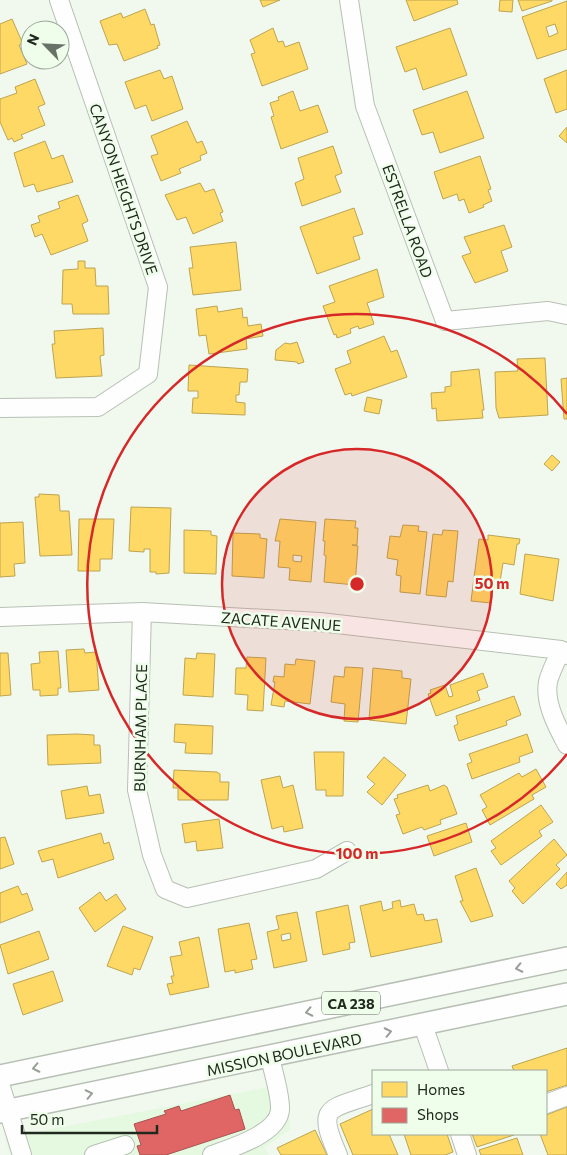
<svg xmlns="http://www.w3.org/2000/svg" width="567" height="1155" font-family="Commissioner,sans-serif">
<rect width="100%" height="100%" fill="#f1f9ef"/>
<path fill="#e5f8e0" d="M284,1084L291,1129L265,1147L268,1155H10L5,1138Z"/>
<path fill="#ffd966" stroke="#bca450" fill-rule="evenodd" d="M260,0H280L263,7Z
M406,0H457L458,4L414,21Z
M500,0H513L512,12L499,11Z
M518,0H552V1L522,11Z
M567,1V49L537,59L522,17ZM555,24L558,33L549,37L546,27Z
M145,9L151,25L154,24L160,45L157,46L158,48L124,61L117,44L109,45L100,21L121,13L123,18Z
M12,19L23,44L19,45L27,64L0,74V24Z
M273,28L278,42L283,41L285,47L299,42L308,69L262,86L251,54L255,53L250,40Z
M450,28L467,75L423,90L416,68L405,72L396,47Z
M160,70L164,79L172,76L183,109L152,121L146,105L135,109L125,82Z
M567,70V109L556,113L544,79Z
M35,79L45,104L38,107L45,125L21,135L23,138L14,142L12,138L8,140L0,122V99L17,93L15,87Z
M293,91L300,111L318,105L328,132L281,149L271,117L274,116L270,103L279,100L278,97Z
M467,91L484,138L440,153L433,132L422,135L413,110Z
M187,121L197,143L202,141L207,153L200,156L201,160L179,169L181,173L161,181L151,156L158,154L151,136Z
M567,127V143L559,136Z
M45,141L52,159L63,155L73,182L37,192L34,184L24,187L14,153Z
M333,146L342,173L335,176L341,192L302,206L295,183L304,179L298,158Z
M480,156L491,189L488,190L492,201L483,205L484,207L469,213L464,199L459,201L457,194L443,199L434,172Z
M200,183L205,192L214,189L223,212L220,213L223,221L193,234L186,217L177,220L165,195Z
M78,195L88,221L82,224L88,241L51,255L42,234L35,237L31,225L40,222L38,216L60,208L58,202Z
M354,208L363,234L353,237L360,259L317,274L300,227Z
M504,225L512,247L501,251L508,271L475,283L462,256L471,253L464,237Z
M236,242L241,290L193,295L189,268H193L190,247Z
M78,261H85V268H95L96,286H108L109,314H73L72,304H62L63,270L78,269Z
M377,269L384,297L367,303L374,324L359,329L358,326L350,329L351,333L337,338L336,334L334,335L323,306L335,302L329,286Z
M217,306L218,312L242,308L243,318L247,317L248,326L261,324L263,336L246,339L247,349L209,354L206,335L199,336L196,309Z
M103,328L104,355L100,356L102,376L56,378L52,344H55L54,331Z
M384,336L391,352L397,350L407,377L352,396L351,393L345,395L335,369L351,363L347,351Z
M297,342L304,362L298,364L297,362L275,360L276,350L285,343L290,344Z
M545,358L548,415L499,418L496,408L495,372L518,371L517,359Z
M189,365L248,369L247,382H240L239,395H236V402L245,403V415L192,413L193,398H198V391H188Z
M479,369L484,410H482L483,418L437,421L436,408L432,409L431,393L445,392V387L451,386V372Z
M567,378V419H564L561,379Z
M367,397L382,400L379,414L364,411Z
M552,455L560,462L552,471L544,464Z
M39,494L59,495L60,511H69L72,555L40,556L35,497H39Z
M131,507L171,508L169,573L156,574V572H150V549H144V552L129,551Z
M79,519H114L112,559H100V571H78Z
M280,519L316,522L311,582L289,580L290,568L278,567L280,541H275ZM293,555L302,556L301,562L293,561Z
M325,519L356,521L355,528H358L357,545H352L358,546L355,585L324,582L326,556L324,555L325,541H323Z
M23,522L25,563L14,564L15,576L0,577V523Z
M403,525L419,526L418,531L427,532L420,594L400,592L401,576L396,575L398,560L387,558L390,536L400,537Z
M184,530L211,531V535L217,536L216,574L184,573Z
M443,530L458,531L453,582L448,581L446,597L426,595L433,534L442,535Z
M233,533L260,534V538L267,539L264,578L232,576Z
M488,535L520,539L519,544H517L514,565L503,563L499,588L493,587L491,603L471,601L479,539L488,540Z
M525,554L559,559L553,601L520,594Z
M84,649L85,653L96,652L99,690L69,692L66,650Z
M58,651L61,688H58V695L40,696V690H33L31,664L40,663L39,652Z
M0,653H8L11,695L0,696Z
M197,653L215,654L213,697L183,695L185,658L196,659Z
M247,657L266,658L263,711L247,710L248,695L235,694L236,668H246Z
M296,659L315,661L310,704L285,701L284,707L271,705L275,682H273L274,676L284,677L285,664L295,665Z
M345,667L363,668L358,722L344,721L345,704L331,702L334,676L344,677Z
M373,668L402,671V678L411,679L406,724L369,720Z
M483,673L488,687L477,691L480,700L436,716L428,694L431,693L430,690L445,685L449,697L453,696L450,685Z
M514,696L521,715L506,721L507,725L459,741L454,726L458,724L456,716Z
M175,724L213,726L212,754L185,753L186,743L174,742Z
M77,734L94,735V745H100L101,763L48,765L47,735Z
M527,734L533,752L519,757L520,762L472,779L467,764L472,762L469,754Z
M314,752H344L343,796H326V790H316Z
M384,757L406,775L382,805L367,792L375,784L367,777Z
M536,769L546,787L532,795L534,799L490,825L482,810L487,807L480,795L519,773L522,777Z
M174,770L217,772L220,774V782H229L228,800H178V788H173Z
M280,776L283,788L293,785L303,828L284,832L283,826L272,829L261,780Z
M428,785L430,791L444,785L447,787L457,814L440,820L441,824L424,830L422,827L403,834L396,815L400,814L394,799L398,798L397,795Z
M87,786L89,796L100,794L104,813L66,819L61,791Z
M541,805L553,822L539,831L542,836L501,865L491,851L496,848L491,841Z
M219,819L223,848L197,851L196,841L185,843L182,824Z
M466,823L472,842L434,856L427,836Z
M101,833L104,844L109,842L114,859L58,878L53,859L42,862L38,851Z
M5,837L14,864L0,869V838Z
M554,839L567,855L556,865L560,869L523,904L512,891L515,888L509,881Z
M476,868L493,916L471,922L460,901H463L455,876Z
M567,872V885L561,889L556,884Z
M18,886L22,895L27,893L33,910L0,923V893Z
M100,892L106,901L116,894L126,909L95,932L79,908Z
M400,900L401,907L414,904L417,915L423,914L425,921L437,919L442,942L371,957L360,906L381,901L383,911L393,908L392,902Z
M348,905L355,942L349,943L350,949L323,955L316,912Z
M297,912L307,961L274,968L267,932L279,929L276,916ZM290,933L291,939L282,941L281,935Z
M249,923L257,959L251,960L253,969L235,973V970L225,972L218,929Z
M123,926L153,937L140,970L134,968L132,975L107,966Z
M39,931L49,959L8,974L0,945Z
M199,937L209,987L170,995L167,984L173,983L171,976H174L170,957L182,955L179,942Z
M53,971L63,1001L23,1015L13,984Z
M567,1048V1085L546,1092V1071H514L512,1066Z
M567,1107V1155H548L540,1134H546V1115Z
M373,1109V1134H389L398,1155H353L340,1124Z
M315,1130L327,1155H281L277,1148Z
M404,1134H447L453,1152L445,1155H411Z
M472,1134H513L514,1135L477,1147Z
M517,1138L523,1155H481L479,1150Z"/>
<path fill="#e06666" stroke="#a65450" d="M230,1095L235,1110L239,1109L245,1129L166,1155H140L137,1146L141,1145L134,1124L166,1114L164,1111L179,1106L181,1111Z"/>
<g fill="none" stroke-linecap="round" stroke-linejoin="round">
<g stroke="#b8c0b6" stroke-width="20">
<path id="minor" d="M349,0L365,106L445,321L548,311L567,315
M0,408L98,407L148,374L158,287L59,0
M142,612L137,790L152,855L165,889L187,898L316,869L347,851
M0,617L142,612L320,622L561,650L567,655
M561,650C557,660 550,672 548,682C544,703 558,728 567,745
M423,1025L439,1071
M0,1084L22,1155
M546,1104L567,1096
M460,1134L467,1155
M94,1155L125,1145
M212,1155C231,1148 278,1134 280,1110C281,1096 273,1072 270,1057
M338,1155C316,1105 328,1110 373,1094"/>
</g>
<g stroke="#b8c0b6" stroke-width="24">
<path id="major" d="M0,1076L567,958
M0,1112L567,994"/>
</g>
<use href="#minor" stroke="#fdfefd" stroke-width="18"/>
<use href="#major" stroke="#fdfefd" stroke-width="21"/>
</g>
<defs><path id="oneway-chevron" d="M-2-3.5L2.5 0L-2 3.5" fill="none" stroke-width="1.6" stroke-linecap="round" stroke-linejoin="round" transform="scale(1.25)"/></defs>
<g stroke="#9a9e99">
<use href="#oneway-chevron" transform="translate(519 968) rotate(168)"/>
<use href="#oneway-chevron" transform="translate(309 1012) rotate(168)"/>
<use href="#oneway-chevron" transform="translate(388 1032) rotate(-12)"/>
<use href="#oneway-chevron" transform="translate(36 1068) rotate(168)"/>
<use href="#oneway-chevron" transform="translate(89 1094) rotate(-12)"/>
</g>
<circle cx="357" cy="584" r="135" fill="#d62828" fill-opacity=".12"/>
<g fill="none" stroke="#d62828" stroke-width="2.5">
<circle cx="357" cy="584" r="135"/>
<path d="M567 754A270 270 0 1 1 567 414"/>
</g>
<g text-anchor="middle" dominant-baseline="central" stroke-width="5" stroke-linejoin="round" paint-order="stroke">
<rect fill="#effdeb" stroke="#5e695c" stroke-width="1" x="322" y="991.5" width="58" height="23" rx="4"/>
<g font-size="14" font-weight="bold" fill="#20291e">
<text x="351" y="1003">CA 238</text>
</g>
<g font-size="15" fill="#20291e" stroke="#effdeb">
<text transform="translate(124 189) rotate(71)">CANYON HEIGHTS DRIVE</text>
<text transform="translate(408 221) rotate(70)">ESTRELLA ROAD</text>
<text transform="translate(281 621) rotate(4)">ZACATE AVENUE</text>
<text transform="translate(140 728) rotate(-89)">BURNHAM PLACE</text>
<text transform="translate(284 1054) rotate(-12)">MISSION BOULEVARD</text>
</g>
</g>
<circle cx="357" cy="584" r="8" fill="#d62828" stroke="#effdeb" stroke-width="2.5"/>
<g font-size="15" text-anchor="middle" font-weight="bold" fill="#d62828" stroke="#effdeb" stroke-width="5" stroke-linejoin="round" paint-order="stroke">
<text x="492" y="589">50 m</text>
<text x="357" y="859">100 m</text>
</g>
<rect x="372" y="1070" width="175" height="65" fill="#effdeb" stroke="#9ca899"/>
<rect x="382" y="1082" width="25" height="15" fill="#ffd966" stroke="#9ca899"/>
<text x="417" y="1095" font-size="15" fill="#20291e">Homes</text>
<rect x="382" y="1108" width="25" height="15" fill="#e06666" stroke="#9ca899"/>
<text x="417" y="1120" font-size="15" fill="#20291e">Shops</text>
<g transform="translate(45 45) rotate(294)"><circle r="24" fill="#effdeb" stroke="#9ca899"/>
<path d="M0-4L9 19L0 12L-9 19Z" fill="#697267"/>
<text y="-8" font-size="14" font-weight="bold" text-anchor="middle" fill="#20291e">N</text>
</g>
<path d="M22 1125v8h135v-8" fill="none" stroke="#20291e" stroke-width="2.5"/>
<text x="30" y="1125" font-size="15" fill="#20291e" stroke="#effdeb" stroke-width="4" paint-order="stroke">50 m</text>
</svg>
